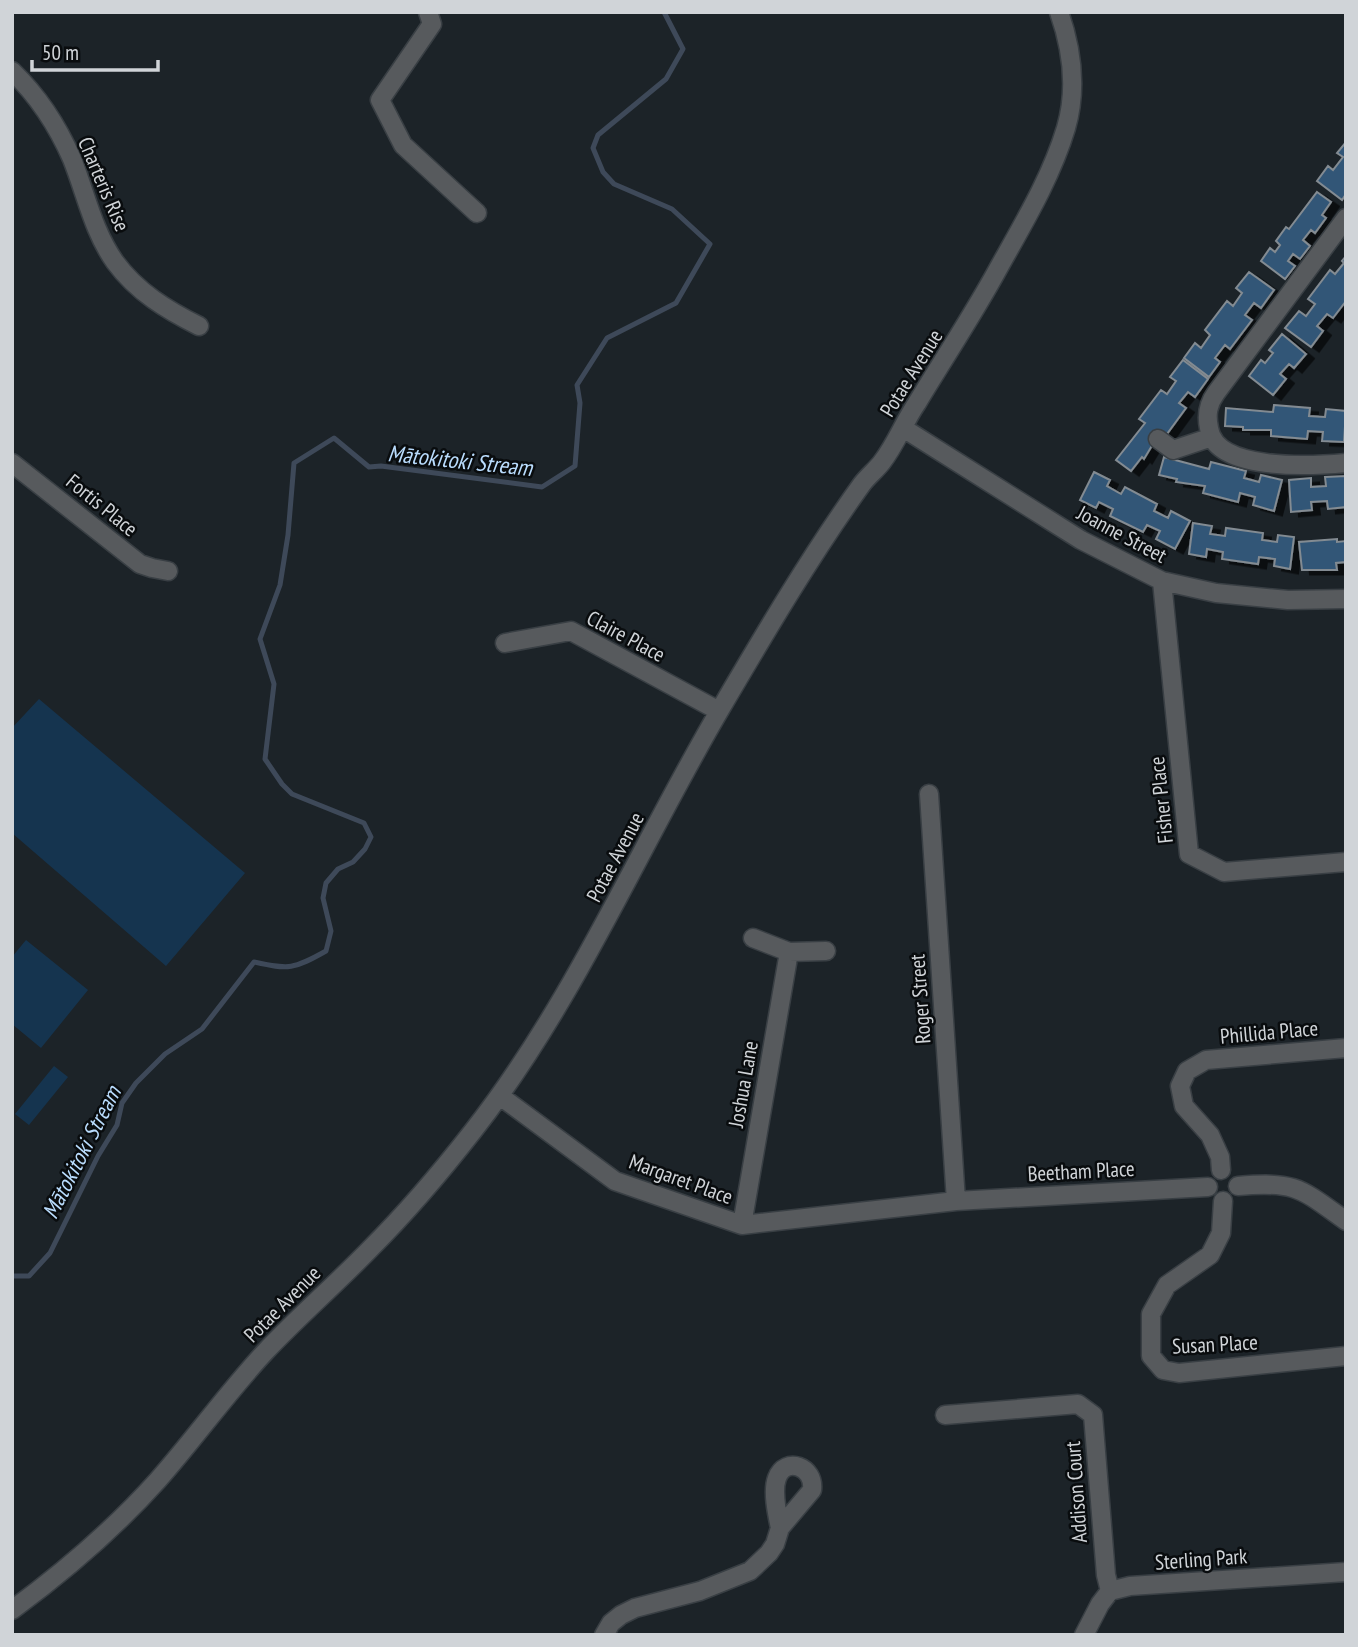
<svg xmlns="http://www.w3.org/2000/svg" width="1358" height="1647" font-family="'PT Sans Narrow',sans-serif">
<defs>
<filter id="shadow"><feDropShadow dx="8" dy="4.5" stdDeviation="0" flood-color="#0009"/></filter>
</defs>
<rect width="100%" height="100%" fill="#1c2328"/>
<path fill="#15344f" d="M39,699L245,873L166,966L12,833V728Z
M26,940L88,990L41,1048L12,1024V957Z
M54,1066L68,1077L29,1125L15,1114Z"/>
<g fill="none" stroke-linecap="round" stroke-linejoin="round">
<path stroke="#3e4959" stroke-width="5" d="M12,1276H29L50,1253L98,1156L117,1125L122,1103L136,1083L165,1054L202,1029L254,962C289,970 294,969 326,951L331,931L323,898L326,883L338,869L353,862L365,849L371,837L364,823L292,794L282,784L265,759L274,684L260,639L280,585L288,535L294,463L334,438L369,467L381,466L542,487L575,466L580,403L577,385L607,338L676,303L710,244L672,209L614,184L603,172L593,148L598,135L666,79L683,49L664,12"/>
</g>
<path fill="#335777" stroke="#838b92" stroke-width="2" filter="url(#shadow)" d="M1346,142V194L1342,200L1317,181L1328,166L1333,170L1343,157L1337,153Z
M1317,192L1331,202L1322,215L1326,218L1315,233L1311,230L1303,240L1310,246L1300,259L1293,254L1288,261L1295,266L1285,279L1261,261L1270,248L1275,252L1280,245L1276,241L1286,227L1289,229Z
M1346,256V301L1333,318L1327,314L1317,326L1323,331L1311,347L1285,328L1299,311L1306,316L1315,304L1308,299L1330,270L1335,274L1344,263L1342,261Z
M1249,272L1274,290L1261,308L1254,303L1245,315L1252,320L1230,349L1225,345L1215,358L1220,362L1209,377L1184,358L1195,343L1201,348L1210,335L1205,330L1227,301L1233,306L1242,293L1236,288Z
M1282,334L1306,354L1294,368L1289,364L1280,374L1286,379L1273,395L1249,376L1261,360L1265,363L1273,353L1269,350Z
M1183,360L1208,379L1195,397L1188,392L1179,403L1186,408L1164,438L1159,434L1144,459L1142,457L1131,471L1116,460L1145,423L1139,419L1161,390L1167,394L1176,381L1170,377Z
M1274,405L1310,408L1309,416L1325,417L1326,409L1346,411L1344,442L1322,441L1323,432L1308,431L1307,439L1271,436V430H1243V427L1225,426L1226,408L1273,412Z
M1164,457L1209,469L1211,462L1246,471L1244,478L1259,482L1261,475L1282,480L1274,511L1253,505L1255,497L1240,493L1238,502L1203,493L1205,486L1176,482L1177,479L1159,475Z
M1094,472L1110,480L1107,486L1121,494L1125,487L1157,504L1154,511L1168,518L1171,511L1190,521L1175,549L1156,539L1160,531L1147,525L1143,532L1110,516L1113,509L1099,502L1096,508L1080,500Z
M1346,476V507L1328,509L1327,501L1311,502L1312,510L1291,512L1289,480L1311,478V487L1326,486L1325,477Z
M1193,523L1212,526L1210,534L1225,536L1226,528L1263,533L1262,540L1277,542L1278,535L1294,537L1290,569L1274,566L1275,559L1259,557L1258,564L1222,559L1223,552L1207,549L1206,557L1189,554Z
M1337,539V542L1346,541V562L1336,563L1337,570H1302L1299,542Z"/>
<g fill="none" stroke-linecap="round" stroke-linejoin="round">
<g stroke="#393f44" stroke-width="21">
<path id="minor" d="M428,12L432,24L380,100L403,145L477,213
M12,71C37,95 58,127 72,159C86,194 93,231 115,262C137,292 167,310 199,326
M1346,218L1216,393C1208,404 1206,414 1209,428C1215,472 1313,466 1346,463
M903,428L1081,540L1162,581L1216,593L1288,600L1346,599
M1158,439L1173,450L1212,437
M12,463L140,564L152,568L168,571
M1162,581L1189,854L1224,872L1346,862
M505,643L571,631L719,711
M929,794L956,1201
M753,938L789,952L826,951
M500,1096L615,1181L742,1225L956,1201L1208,1187
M1221,1170L1220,1157L1210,1135L1184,1106L1180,1086L1187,1071L1206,1060L1346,1048
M1238,1186C1296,1181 1300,1188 1346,1221
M1223,1201L1221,1233L1210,1255L1167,1285L1151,1314V1356L1163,1370L1179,1373L1346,1356
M742,1225L789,952
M945,1415L1078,1404L1093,1415L1106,1575L1110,1591
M12,1610C65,1571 114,1529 158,1480C195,1438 227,1393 265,1352C299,1316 336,1284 370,1249C407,1212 441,1172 473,1131C575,1001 638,849 721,708C765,633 811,555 862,484C868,476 876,470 882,462C896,444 904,422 917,403C944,358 973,315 998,269C1023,224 1051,178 1066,128C1077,90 1072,49 1059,12
M604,1635L611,1623L621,1615L635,1608L700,1591L750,1571L769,1553L775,1544L780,1528L812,1490C815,1466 785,1456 777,1478C772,1491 777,1514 780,1528
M1084,1635L1100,1604L1110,1591L1130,1586L1346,1572"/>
</g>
<use href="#minor" stroke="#575a5d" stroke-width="18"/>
</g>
<g text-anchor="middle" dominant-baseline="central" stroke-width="5" stroke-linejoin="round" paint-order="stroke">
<g font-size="21" fill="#d0d4d8" stroke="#090c0e">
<text transform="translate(104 184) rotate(67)">Charteris Rise</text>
<text transform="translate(911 373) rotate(-58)">Potae Avenue</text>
<text transform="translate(102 505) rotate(39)">Fortis Place</text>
<text transform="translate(1122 534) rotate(28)">Joanne Street</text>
<text transform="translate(626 636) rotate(28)">Claire Place</text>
<text transform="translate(1161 800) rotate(-96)">Fisher Place</text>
<text transform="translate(615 857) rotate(-62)">Potae Avenue</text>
<text transform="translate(920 999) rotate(-94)">Roger Street</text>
<text transform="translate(1269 1032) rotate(-5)">Phillida Place</text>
<text transform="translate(743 1084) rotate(-80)">Joshua Lane</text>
<text transform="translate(1081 1171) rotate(-3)">Beetham Place</text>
<text transform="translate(681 1179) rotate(20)">Margaret Place</text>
<text transform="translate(282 1304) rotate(-45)">Potae Avenue</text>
<text transform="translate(1215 1344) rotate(-3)">Susan Place</text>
<text transform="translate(1076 1492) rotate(-94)">Addison Court</text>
<text transform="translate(1201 1559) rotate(-4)">Sterling Park</text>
</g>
<g font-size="23" font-style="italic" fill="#b9dcfd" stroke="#090c0e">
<text transform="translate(460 460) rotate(6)">Mātokitoki Stream</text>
<text transform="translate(81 1152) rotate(-63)">Mātokitoki Stream</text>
</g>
</g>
<rect width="1358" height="1647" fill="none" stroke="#d0d4d8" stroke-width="28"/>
<path d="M32 60v10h126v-10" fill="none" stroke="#d0d4d8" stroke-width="3.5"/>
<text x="42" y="60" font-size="21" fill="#d0d4d8" stroke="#090c0e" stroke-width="5" paint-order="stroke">50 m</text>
</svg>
